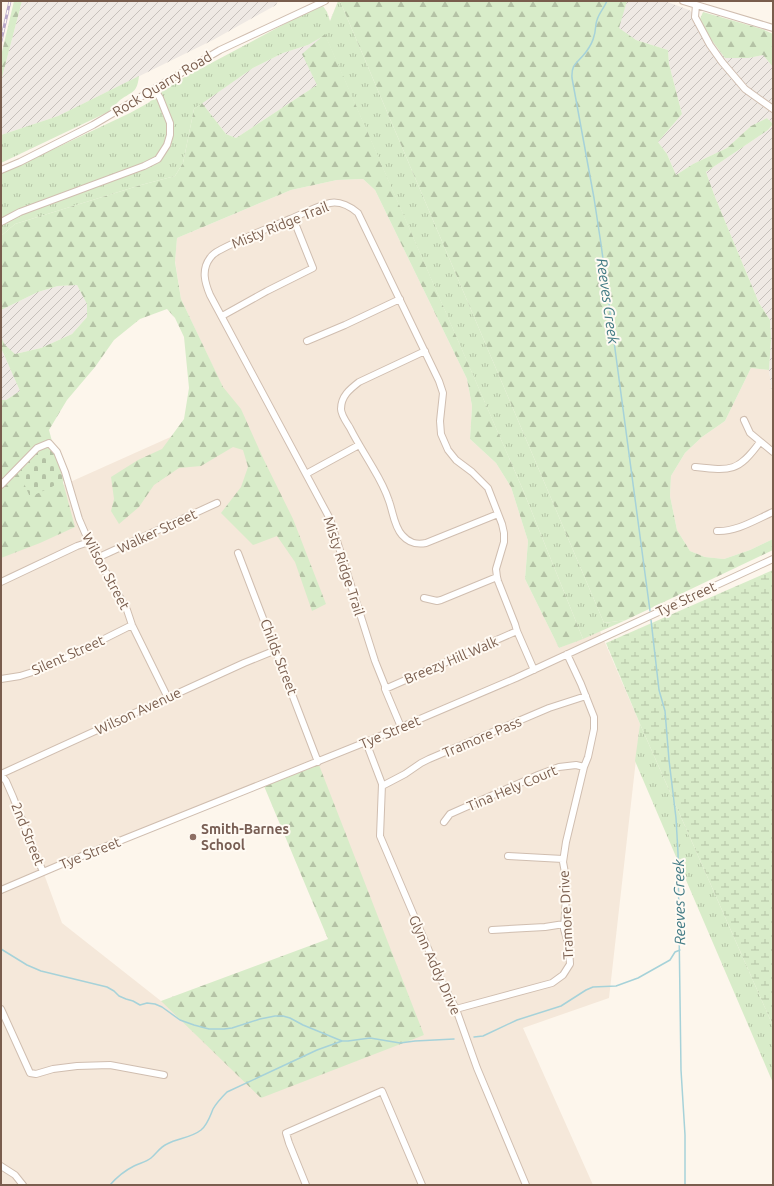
<svg xmlns="http://www.w3.org/2000/svg" width="774" height="1186" font-family="Ubuntu,sans-serif">
<defs>
<pattern id="industrial-furrows" width="10" height="10" patternUnits="userSpaceOnUse"><rect width="10" height="10" fill="#efe9e4"/><path d="M-1 1l2-2M0 10L10 0M9 11l2-2" fill="none" stroke="#c6c0bb"/></pattern>
<pattern id="grass-tufts" width="24" height="20" patternUnits="userSpaceOnUse"><rect width="24" height="20" fill="#d8ecc9"/><path d="M3 7l-1-3M5 7V3M7 7l1-3M15 17l-1-3M17 17v-4M19 17l1-3" fill="none" stroke="#b4c2a5"/></pattern>
<pattern id="forest-firs" width="22" height="20" patternUnits="userSpaceOnUse"><rect width="22" height="20" fill="#d8ecc9"/><path d="M5 1l3.5 6h-7zM16 11l3.5 6h-7z" fill="#b4c2a5"/></pattern>
<pattern id="wetland-marsh" width="20" height="14" patternUnits="userSpaceOnUse"><rect width="20" height="14" fill="#d8ecc9"/><path d="M1 5h8M5 5V1M11 12h8M15 12V8" fill="none" stroke="#b4c2a5"/></pattern>
<pattern id="cemetery-stones" width="16" height="16" patternUnits="userSpaceOnUse"><rect width="16" height="16" fill="#d8ecc9"/><path d="M2 7V4a2 2 0 0 1 4 0v3zM10 15v-3a2 2 0 0 1 4 0v3z" fill="#b4c2a5"/></pattern>
</defs>
<rect width="100%" height="100%" fill="#fdf6ec"/>
<path fill="#f5e8da" fill-rule="evenodd" d="M363,179L375,190L467,379L472,406L470,439L496,463L511,487L528,541L525,579L559,648L600,631L640,724L609,998L523,1028L593,1185H1V513L233,409L181,299L175,261L177,238L291,190L337,180ZM264,786L424,1035L161,1001L62,923L44,874Z
M751,368L769,370L773,399V539L750,550L724,559L705,557L690,551L677,530L670,496L671,476L685,453L702,437L725,421Z"/>
<path fill="url(#industrial-furrows)" d="M22,1H278L276,5L213,40L58,116L1,135V81Z
M627,1H665L689,10L700,19L710,38L725,58H749L763,55L773,67V124L767,118L751,126L727,148L693,164L676,175L667,154L658,142L682,114L669,64L668,50L636,40L618,28Z
M325,34L317,85L236,138L226,134L202,103L253,68L283,53L308,45Z
M773,125V399L769,370L771,340L770,320L759,303L715,197L706,172L768,130Z
M77,285L87,303V317L72,334L41,348L15,354L4,345L1,337V310L38,292L58,286Z
M1,348L20,391L6,400H1Z"/>
<path fill="url(#grass-tufts)" d="M338,1H340L604,623L626,620L583,639L523,490L325,35L308,45L283,53L253,68L194,109L183,163L175,176L141,185L15,224L1,236V173L58,147L130,113L148,103L170,85L307,12L323,6L327,12L330,21Z
M139,76C137,93 133,91 120,100C116,104 112,108 108,112L1,163V135L58,116Z
M640,724L773,1026V1083L635,761Z"/>
<path fill="url(#forest-firs)" d="M14,1H22L1,81V56Z
M340,1H627L619,28L636,40L668,50L669,64L682,114L658,142L667,154L676,175L693,164L727,148L751,126L767,118L773,124L768,130L706,172L715,197L759,303L770,320L771,340L769,370L751,368L725,421L702,437L685,453L671,476L670,496L677,530L690,551L705,557L724,559L750,550L773,539V550L626,620L604,623Z
M703,12L762,29L773,34V67L763,55L749,58H725L710,38L700,19Z
M325,34L523,490L583,639L559,648L525,579L528,541L511,487L496,463L470,439L472,406L467,379L375,190L363,179L337,180L291,190L177,238L175,262L181,299L223,387L241,409L263,458L293,519L326,604L312,611L295,562L277,536L253,545L221,513L241,487L248,467L243,450L233,447L201,466L179,468L154,485L139,507L119,524L111,511L114,499L111,477L138,460L162,449L184,419L189,388L184,337L175,318L167,309L140,319L114,340L95,367L67,400L49,430L75,527L40,543L1,558V400H6L20,391L1,348V337L5,345L15,354L41,348L72,334L87,317V304L77,285L58,286L38,292L1,310V236L15,224L141,185L175,176L183,163L194,109L202,103L226,134L236,138L317,85L302,54Z
M319,765L424,1035L261,1098L161,1001L328,939L264,786Z"/>
<path fill="url(#wetland-marsh)" d="M773,570V1026L640,724L606,643Z"/>
<path fill="url(#cemetery-stones)" d="M47,448C56,452 61,472 64,481L30,497L19,472C26,464 36,450 47,448Z"/>
<g fill="none" stroke-linecap="round" stroke-linejoin="round">
<path stroke="#a6d2d9" stroke-width="1.5" d="M607,1C604,8 599,13 597,20C595,25 596,31 594,36C593,41 589,48 586,52C578,63 571,63 572,78L594,198L601,244L650,611
M651,620L659,690L665,711L669,760L676,818L678,853L681,1070L685,1135V1185
M1,949L27,965L41,971L107,987L114,991L119,996L126,999L133,1001L140,1005L147,1003L155,1004L162,1007L180,1020L194,1025L209,1029H224L232,1028L260,1019L275,1016H283L290,1018L303,1025L342,1041H348L370,1038L400,1043L415,1041L454,1039
M474,1037L483,1036L517,1020L561,1006L586,990L593,987L616,986L638,978L670,960L675,952L680,950
M110,1185C116,1178 126,1170 134,1166C140,1163 146,1162 151,1158C157,1153 160,1147 167,1144C178,1138 191,1138 201,1130C208,1124 210,1116 213,1109C217,1102 222,1097 227,1092L317,1050L342,1041"/>
<g stroke="#d0beb0" stroke-width="8">
<path id="minor" d="M683,1L773,28
M696,5L695,17L710,45L722,62L745,89L773,109
M1,170L20,162L93,125L220,50L325,1
M1,222L20,212L144,166L158,159L167,145L170,135V123L160,98L155,90
M222,316L267,291L313,268L293,218
M307,341L345,325L400,299
M425,351L359,382C350,389 341,396 341,409C341,415 347,423 350,428C357,442 365,454 373,468C379,478 385,489 389,501C393,512 394,526 402,535C409,543 416,545 426,543L498,514
M744,420L750,433L773,452
M695,467C731,471 738,472 760,442
M306,474L359,445
M1,485L37,448L49,443L57,452L65,472L79,519L89,542L127,610L132,625L168,698
M717,531C736,532 755,520 773,512
M238,553L318,762
M97,558L217,503
M1,582L77,546L89,542
M424,598L437,601L441,600L497,577
M1,679L20,676L39,670L64,659L132,625
M385,689L517,631
M401,727L385,689V686L375,661L330,519L210,295C205,283 201,270 210,258C212,255 216,252 220,250C242,238 267,229 290,219C301,215 319,205 330,203C340,201 351,207 358,213L439,381L443,393L440,421L441,434L448,450L456,460L472,472L488,488L502,524L504,533V542L496,569L497,577L498,581L515,624L517,631L534,670
M366,742L382,784L380,836L444,986L456,1009L477,1068L526,1185
M1,774L244,663L276,650
M1,775L6,781L13,797L43,872
M382,784L384,785L405,774L421,763L429,759L549,708L586,696
M444,822L450,814L538,775L559,767L576,765L584,767
M508,856L563,859
M1,890L62,864L366,742L516,678L773,559
M492,930L545,927L564,924
M1,1009L30,1073L36,1074L53,1069L77,1066L110,1065L164,1075
M456,1009L552,983L563,975L570,964L569,947L564,929L566,896V878L563,862L566,842L584,767L588,757L594,729V717L581,684L567,654
M1,1166L15,1175L23,1185
M306,1185L289,1143L286,1133L382,1091L422,1185"/>
</g>
<use href="#minor" stroke="#fff" stroke-width="6"/>
<g stroke="#b9a8c9" stroke-width="3">
<path id="rail" d="M1,41L10,1"/>
</g>
<use href="#rail" stroke="#fffaf3" stroke-width="1.5" stroke-dasharray="4.5" stroke-linecap="butt"/>
</g>
<circle fill="#8d6e63" stroke="#fffaf3" stroke-width="1.5" cx="193" cy="837" r="4"/>
<g text-anchor="middle" dominant-baseline="central" stroke-width="4" stroke-linejoin="round" paint-order="stroke">
<g font-size="14" fill="#795d4d" stroke="#fffaf3">
<text transform="translate(162 84) rotate(-31)">Rock Quarry Road</text>
<text transform="translate(280 225) rotate(-22)">Misty Ridge Trail</text>
<text transform="translate(157 531) rotate(-25)">Walker Street</text>
<text transform="translate(344 566) rotate(72)">Misty Ridge Trail</text>
<text transform="translate(106 571) rotate(62)">Wilson Street</text>
<text transform="translate(686 599) rotate(-25)">Tye Street</text>
<text transform="translate(68 655) rotate(-24)">Silent Street</text>
<text transform="translate(279 657) rotate(69)">Childs Street</text>
<text transform="translate(451 660) rotate(-23)">Breezy Hill Walk</text>
<text transform="translate(138 711) rotate(-25)">Wilson Avenue</text>
<text transform="translate(390 732) rotate(-23)">Tye Street</text>
<text transform="translate(482 737) rotate(-23)">Tramore Pass</text>
<text transform="translate(512 788) rotate(-23)">Tina Hely Court</text>
<text transform="translate(28 834) rotate(68)">2nd Street</text>
<text transform="translate(90 853) rotate(-22)">Tye Street</text>
<text transform="translate(566 915) rotate(-93)">Tramore Drive</text>
<text transform="translate(435 965) rotate(66)">Glynn Addy Drive</text>
</g>
<g font-size="14" font-weight="bold" fill="#785e54" stroke="#fffaf3" text-anchor="start">
<text x="201" y="829">Smith-Barnes<tspan x="201" dy="16">School</tspan></text>
</g>
<g font-size="15" font-style="italic" fill="#437b85" stroke="#fffaf3">
<text transform="translate(608 301) rotate(82)">Reeves Creek</text>
<text transform="translate(679 902) rotate(-91)">Reeves Creek</text>
</g>
</g>
<rect width="774" height="1186" fill="none" stroke="#795d4d" stroke-width="4"/>
</svg>
